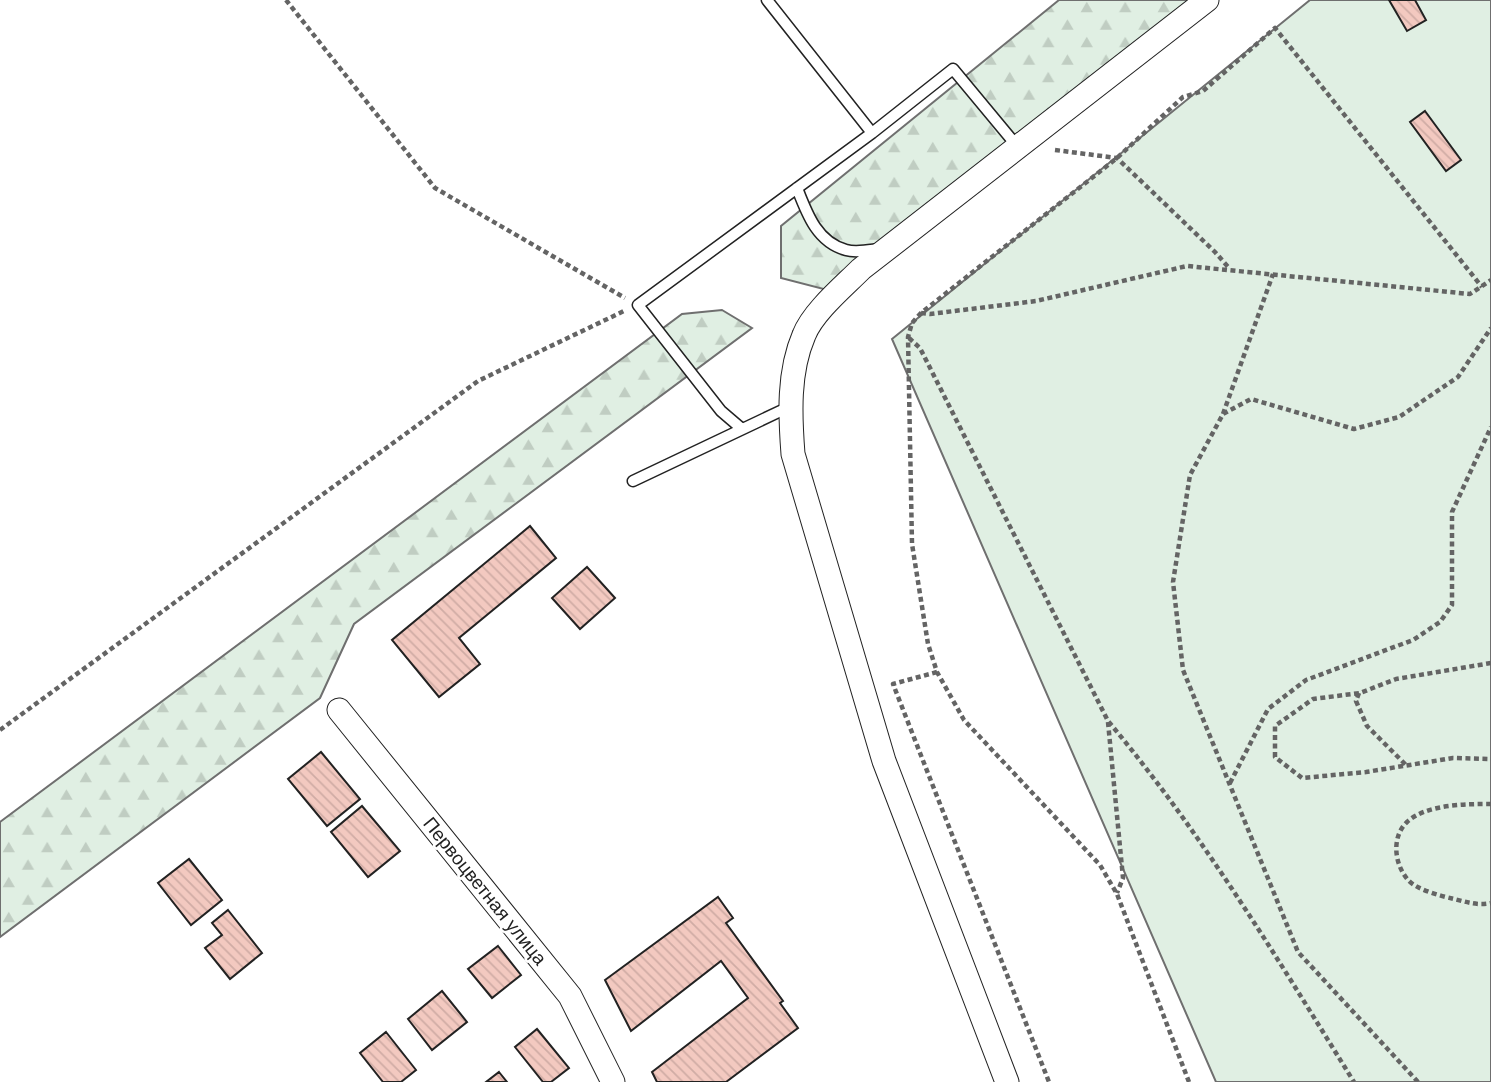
<svg xmlns="http://www.w3.org/2000/svg" width="1491" height="1082" font-family="Arial,sans-serif">
<defs>
<pattern id="forest-firs" width="22" height="20" patternUnits="userSpaceOnUse" patternTransform="scale(1.75)"><rect width="22" height="20" fill="#e0efe3"/><path d="M5 1l3.5 6h-7zM16 11l3.5 6h-7z" fill="#c0cdc2"/></pattern>
<pattern id="building-back-hatch" width="6" height="6" patternUnits="userSpaceOnUse" patternTransform="scale(1.75)"><rect width="6" height="6" fill="#f3c9c0"/><path d="M-1 5l2 2M0 0l6 6M5-1l2 2" fill="none" stroke="#d0aca5"/></pattern>
</defs>
<rect width="100%" height="100%" fill="#fff"/>
<path fill="url(#forest-firs)" stroke="#6f6f6f" stroke-width="2" d="M1059,0H1196L835,292L781,278V226Z
M722,310L752,328L354,624L320,698L0,937V822L682,314Z"/>
<path fill="#e0efe3" stroke="#6f6f6f" stroke-width="2" d="M1310,0H1491V1082H1216L892,339Z"/>
<path fill="url(#building-back-hatch)" stroke="#222" stroke-width="2" d="M1389,0H1415L1426,20L1407,31Z
M1425,111L1461,160L1446,171L1410,122Z
M530,526L556,558L459,638L480,664L439,697L392,640Z
M587,567L615,598L580,629L552,598Z
M321,752L360,799L327,826L288,779Z
M362,806L400,851L368,877L331,832Z
M189,859L222,900L191,925L158,883Z
M718,897L733,918L726,923L783,1001L780,1003L798,1028L726,1082H657L652,1072L748,998L721,961L631,1031L605,980Z
M228,910L262,953L230,979L205,948L222,935L212,923Z
M498,946L521,975L492,998L468,969Z
M442,991L467,1022L432,1050L408,1019Z
M537,1029L569,1068L551,1082H543L515,1047Z
M386,1032L416,1070L401,1082H383L360,1053Z
M499,1072L507,1082H486Z"/>
<g fill="none" stroke-linecap="round" stroke-linejoin="round">
<g stroke="#222" stroke-width="13">
<path id="service" d="M767,0L872,133
M797,188C807,214 817,242 846,250C856,253 870,250 879,249
M742,429L721,411L638,305L872,133L953,69L1017,146
M633,481L789,407"/>
</g>
<g stroke="#222" stroke-width="25">
<path id="minor" d="M339,710L570,996L613,1082
M1007,1082L884,761L793,454C790,415 788,372 804,335C813,312 843,287 861,269L1207,0"/>
</g>
<path stroke="#646464" stroke-width="4.5" stroke-dasharray="5 3.5" stroke-linecap="butt" d="M286,0L435,188L625,298
M1055,150L1117,158L1215,252L1230,269
M921,313L930,314L1036,301L1187,266L1470,294L1491,280
M909,338L920,348L1108,721C1202,833 1277,958 1354,1082
M1223,414L1273,274
M1491,663L1396,679L1360,693L1313,699L1275,726V757L1302,778L1366,772L1453,758L1491,759
M937,672L893,684L1049,1082
M1359,693L1356,701L1367,726L1406,765
M1108,722L1123,878L1117,893
M0,730L478,381L624,311
M1230,783L1268,709L1306,680L1413,640L1440,622L1452,605V512L1491,427
M1491,804C1467,804 1426,804 1407,822C1391,837 1394,865 1409,881C1418,890 1441,896 1454,899C1467,902 1478,906 1491,903
M1189,1082L1117,894L1100,865L964,720L937,672L928,644L912,544L908,337L912,323L921,313L1117,158L1183,97L1203,91L1275,28L1482,287
M1418,1082L1298,952L1183,670L1173,582L1190,475L1223,414L1251,399L1354,429L1399,417L1458,377L1491,328"/>
<use href="#service" stroke="#fff" stroke-width="10"/>
<use href="#minor" stroke="#fff" stroke-width="23"/>
</g>
<g text-anchor="middle" dominant-baseline="central" stroke-width="5" stroke-linejoin="round" paint-order="stroke">
<g font-size="19" fill="#222" stroke="#fff">
<text transform="translate(485 891) rotate(51)">Первоцветная улица</text>
</g>
</g>
</svg>
